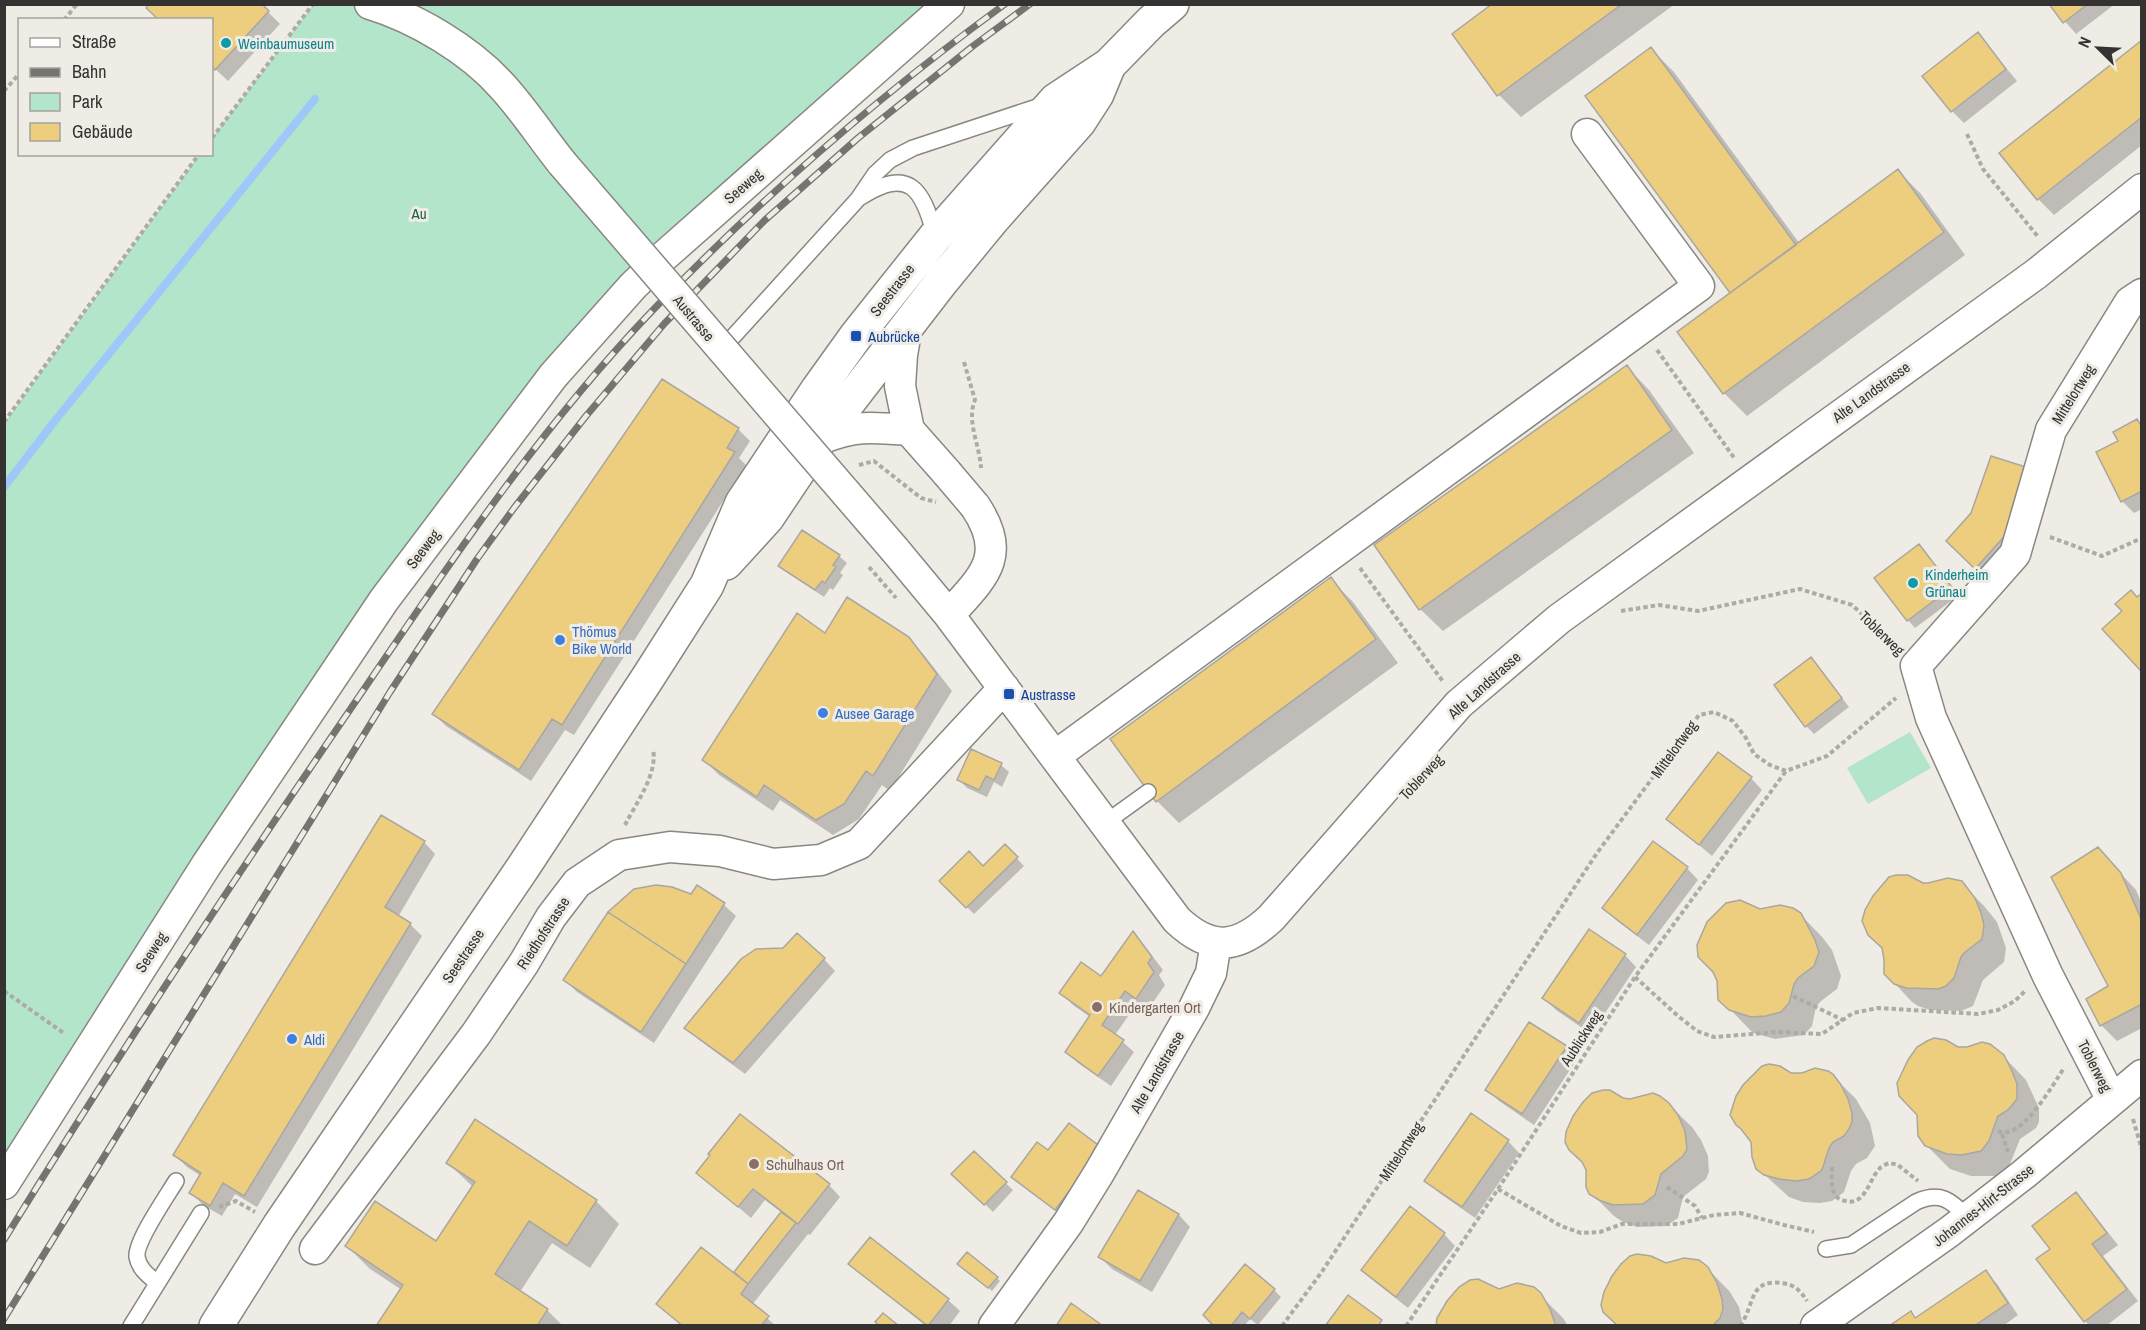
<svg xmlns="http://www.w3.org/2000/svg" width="2146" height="1330" font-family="'Archivo Narrow',sans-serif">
<rect width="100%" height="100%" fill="#efece6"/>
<path fill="#b3e5ca" d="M313,5H949L553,376L5,1184V422L199,155L212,154V138Z
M1910,732L1931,768L1868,804L1847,768Z"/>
<path fill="#0003" d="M260,4L280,24L228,81L212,66V20Z
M1494,4H1675L1521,117L1499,95Z
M2050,4H2115L2076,34Z
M1978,34L2017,81L1964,123L1952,111Z
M2142,42V145L2054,215L2038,199L2001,153Z
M1651,49L1674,72L1800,244L1898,171L1921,194L1965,255L1747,416L1724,393L1732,294Z
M1627,367L1649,390L1694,453L1443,631L1420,609Z
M2137,421L2142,425V509L2134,513L2122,501L2120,442Z
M738,429L750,441L739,458L746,465L574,735L565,730L531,781L446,726L434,714Z
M2040,482L1988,579L1948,541L1972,513Z
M1919,546L1958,596L1915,628L1908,620Z
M839,556L847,563L840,573L843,575L833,590L830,588L824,597L788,573L780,565Z
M1330,579L1353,602L1398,663L1179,823L1157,801Z
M825,635L908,638L924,655L952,691L890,791L882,785L859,819L833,835L780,800L773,811L719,775L704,760Z
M1811,659L1849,707L1814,734L1806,726Z
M972,751L1001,765L1009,772L1002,787L994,782L987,797L967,788L959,780Z
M1751,778L1762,790L1712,856L1668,819Z
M424,842L435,854L398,917L410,924L422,936L257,1207L235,1194L222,1216L203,1205L191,1193L201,1176L187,1167L175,1155Z
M1005,846L1024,866L974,914L941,881L983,868Z
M2113,865L2136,890L2142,904V1028L2117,1041L2101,1025L2110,987Z
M1687,868L1698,880L1649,945L1616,920L1604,908Z
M1961,883L1984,906L1997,922L2006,948L2004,962L1983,980L1973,1006L1961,1011L1930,1010L1918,1006L1912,1002L1886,974L1922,884Z
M724,905L736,916L654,1043L577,992L565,980Z
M1760,911L1800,914L1823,938L1832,950L1841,976L1837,989L1821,1001L1816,1007L1812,1026L1804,1035L1775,1039L1753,1033L1720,999Z
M1133,934L1144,945L1163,970L1159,975L1165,985L1148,1010L1138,1002L1115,1035L1134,1052L1111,1086L1078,1063L1066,1052L1090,1017L1073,1005L1061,993L1102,978Z
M1625,955L1636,967L1591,1034L1556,1010L1544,998Z
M824,959L835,971L745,1074L698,1039L686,1028Z
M1566,1047L1577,1059L1534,1125L1499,1101L1487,1089Z
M1958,1049L2003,1056L2026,1080L2039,1108V1122L2036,1128L2020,1139L2008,1169L2004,1173L1997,1176H1971L1950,1169L1926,1145Z
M1791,1075H1832L1856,1099L1870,1123L1875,1146L1867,1158L1856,1164L1851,1171L1844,1192L1832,1201L1820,1203L1803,1202L1789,1197L1758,1169Z
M1622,1099L1668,1104L1692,1127L1701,1140L1708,1156L1709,1172L1706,1179L1683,1197L1678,1218L1666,1226L1637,1227L1623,1222L1614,1216L1591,1193Z
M1508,1141L1519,1153L1475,1218L1438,1192L1426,1180Z
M1101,1149L1068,1220L1025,1188L1013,1176L1048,1152Z
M974,1153L1013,1190L993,1212L954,1174Z
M448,1163L596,1201L619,1224L590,1268L552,1243L520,1292L547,1310L563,1326H378L402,1290L370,1269L347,1246L436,1243L473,1187Z
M698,1173L829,1185L840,1197L810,1235L808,1234L752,1305L776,1326H677L679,1323L658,1304L734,1275L782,1213L765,1200L751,1218Z
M1139,1192L1179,1215L1190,1227L1152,1292L1112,1269L1100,1257Z
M2076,1194L2087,1206L2118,1245L2103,1256L2138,1301L2106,1326H2090L2085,1321L2052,1249Z
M1444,1234L1455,1246L1408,1308L1375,1282L1363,1270Z
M850,1264L948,1300L960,1311L949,1326H926L862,1275Z
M1666,1265L1707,1268L1730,1292L1739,1307L1743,1326H1619Z
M963,1267L997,1278L1000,1281L992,1291Z
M1985,1272L1997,1284L2018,1315L2003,1326H1892L1910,1313L1916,1319Z
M1533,1288L1563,1318L1568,1326H1438L1499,1290Z
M1274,1290L1281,1297L1258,1325L1250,1319L1244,1326H1215Z"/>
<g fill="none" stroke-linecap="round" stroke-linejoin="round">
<path stroke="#9dc8f9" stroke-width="8" d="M4,487L54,422L315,99"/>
</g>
<path fill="#edce7f" stroke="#a9a7a1" stroke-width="1.5" d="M149,4H262L269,11L215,70L212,67V20H159L146,8Z
M1492,4H1622L1497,96L1452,34Z
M2049,4H2088L2063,23Z
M1978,32L2006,69L1951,112L1922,76Z
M2142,40V117L2037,200L1999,153Z
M1651,47L1796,245L1730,293L1585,96Z
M1898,169L1944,232L1723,394L1677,332Z
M1627,365L1672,430L1419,610L1374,545Z
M662,379L739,428L727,448L735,452L562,725L552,719L519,770L432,714Z
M2137,419L2142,427V491L2121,502L2096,452L2118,441L2113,432Z
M1991,456L2029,468L2009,531L1975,569L1946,541L1971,513Z
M802,530L840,555L833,565L836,567L825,583L822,581L815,590L778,566Z
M1919,544L1952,587L1907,621L1874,578Z
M1331,577L1376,639L1156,802L1110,739Z
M2131,590L2137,597L2142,593V668L2140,670L2102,629L2122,611L2115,604Z
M847,597L909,637L937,674L873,776L866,771L844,804L816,820L764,785L757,797L702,760L797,613L825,633Z
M1811,657L1842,698L1805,727L1774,685Z
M971,749L1002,763L994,780L986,776L979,790L957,780Z
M1718,752L1752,777L1699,845L1666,819Z
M381,815L425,841L385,907L411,923L244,1196L223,1183L210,1206L189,1193L201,1173L173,1155Z
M1653,841L1688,867L1637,935L1602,908Z
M1005,844L1018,857L966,908L939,881L969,851L983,866Z
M2098,847L2121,873L2142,921V1004L2100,1026L2086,999L2108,986L2051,877Z
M1896,875H1908L1923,883H1928L1948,878L1962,881L1975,898L1981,913L1984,925L1982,939L1964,953L1961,957L1954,978L1946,986L1938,989L1906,988L1894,984L1884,974V960L1882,948L1868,935L1862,921L1865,910L1873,896L1889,877Z
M656,885L672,887L691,894L697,885L725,903L686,964L608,912L634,889Z
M1740,900L1760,909L1780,905L1793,908L1801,913L1815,940L1819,952L1814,966L1798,978L1794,984L1789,1003L1781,1012L1766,1016L1751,1017L1729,1010L1718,1000L1717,981L1713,972L1698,957L1697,945L1707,922L1726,903Z
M608,912L686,964L641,1032L563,980Z
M1589,929L1626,954L1579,1023L1542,998Z
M1133,931L1152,957L1148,963L1154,972L1136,999L1125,991L1102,1025L1124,1040L1098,1076L1065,1052L1090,1015L1059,993L1081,962L1101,976Z
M797,933L825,958L733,1063L684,1028L741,959L756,949L783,948Z
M1529,1022L1567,1046L1522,1114L1485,1090Z
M1934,1038L1946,1040L1958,1047H1967L1982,1042L1990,1044L2004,1055L2012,1071L2017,1084V1099L2008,1110L1998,1116L1989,1141L1981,1151L1962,1155L1947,1154L1925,1146L1918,1136L1917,1115L1899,1096L1897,1083L1908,1060L1917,1047L1927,1041Z
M1769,1064L1780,1066L1791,1073H1802L1815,1068L1828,1071L1833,1074L1841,1085L1848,1099L1852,1113V1122L1849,1129L1844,1136L1833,1142L1829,1148L1822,1170L1809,1179L1796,1181L1779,1179L1764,1175L1756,1169L1752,1157L1751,1142L1741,1129L1736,1125L1730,1115L1736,1096L1743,1085L1762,1066Z
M1603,1090H1610L1623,1098L1630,1099L1653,1093L1660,1096L1669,1103L1678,1115L1685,1131L1687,1149L1683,1156L1661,1174L1655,1195L1643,1204L1613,1205L1599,1200L1589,1194L1586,1187V1170L1582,1162L1569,1150L1565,1142L1566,1132L1573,1116L1583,1102L1592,1093Z
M1471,1113L1509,1140L1462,1207L1424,1181Z
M740,1114L830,1184L798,1224L753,1189L738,1207L696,1173L710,1155L708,1154Z
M475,1119L597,1200L567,1246L529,1221L495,1274L548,1309L537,1326H376L403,1285L345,1246L375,1201L436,1241L475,1182L446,1163Z
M1069,1123L1102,1148L1055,1210L1011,1177L1037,1142L1048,1150Z
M974,1151L1007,1182L984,1205L951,1174Z
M1138,1190L1179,1214L1140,1281L1098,1257Z
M2076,1192L2107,1233L2092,1244L2127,1289L2084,1322L2036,1259L2050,1249L2032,1226Z
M1410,1206L1445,1233L1396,1297L1361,1270Z
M781,1212L796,1223L748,1284L734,1272Z
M870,1237L949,1299L928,1326L848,1264Z
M701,1247L748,1284L741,1294L769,1316L761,1326H683L656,1304Z
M967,1252L998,1277L988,1288L957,1264Z
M1637,1254L1651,1256L1666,1263L1684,1258L1699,1260L1708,1267L1717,1283L1722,1299L1723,1309L1720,1318L1712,1326H1618L1603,1312L1601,1305L1604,1292L1612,1276L1621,1264L1630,1256Z
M1245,1264L1275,1289L1250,1319L1242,1312L1231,1326H1214L1203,1315Z
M1986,1270L2008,1303L1974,1326H1889L1911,1311L1915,1318Z
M1478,1279L1499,1289L1517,1283L1534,1287L1541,1293L1550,1309L1556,1326H1436L1437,1318L1447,1301L1459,1287L1470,1280Z
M1348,1295L1382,1320L1378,1326H1325Z
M1071,1303L1103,1326H1056Z
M883,1313L899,1326H880L875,1322Z"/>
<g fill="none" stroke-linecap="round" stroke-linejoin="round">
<g stroke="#898782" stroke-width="18">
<path id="lane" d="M861,197C909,166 923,189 935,236
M721,350L858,199L875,174L890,160L913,148L1040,106
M1105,823L1148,792
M1826,1249L1851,1245L1916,1202C1940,1191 1951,1200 1968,1218
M157,1283C149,1276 139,1269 137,1257C135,1242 167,1196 176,1181
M131,1326L201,1213"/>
</g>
<g stroke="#898782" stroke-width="33">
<path id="street" d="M370,4C416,18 470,50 502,86C524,110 542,138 562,163
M907,326L902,355L900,386L909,430L947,473
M820,439C856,425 871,427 909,430
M895,550L949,615L1177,920C1211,952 1238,949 1271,918L1459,704L1559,619L2036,274L2142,189
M949,615C983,577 1009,556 975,506
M1055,756L1699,286L1587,134
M2112,1100L2048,976L1931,718L1916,666L2015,554L2051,430L2130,302L2142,294
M4,1184L207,864L384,600L553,376L633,286L663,257L949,4
M315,1249L476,1034L524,963L551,917L577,883L619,855L670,847L720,851L773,864L821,860L859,844L1004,688
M994,1326L1068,1223L1099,1173L1194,1008L1211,973L1216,942
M1816,1326L1949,1232L2024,1174L2142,1075"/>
</g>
<g stroke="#898782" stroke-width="36">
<path id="primary" d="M726,563L767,518L820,439L942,281L992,220L1079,122L1097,94L1109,65
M216,1326L279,1226L522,869L647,679L707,585L742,503L818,389L856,336L935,237L1056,100L1109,65L1151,22L1172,4"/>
</g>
<path stroke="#adaba6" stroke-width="4" stroke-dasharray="4.5 3" stroke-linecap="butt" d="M64,20L77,4
M4,91L20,73
M1967,134L1983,169L2039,238
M212,138L313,4
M1657,350L1735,459
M964,362L975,400C966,421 980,446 981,468
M4,422L199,154
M859,465L874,461L921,498L936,502
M2050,537L2102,556L2142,538
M869,567L896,598
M1360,568L1444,683
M1621,611L1659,605L1698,611L1800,589L1852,605L1897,647
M625,825C636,803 658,774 653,749
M1635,977L1678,1016L1697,1031L1714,1037L1778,1032L1822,1034L1853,1013L1878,1008L1978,1014L1998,1010L2015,1001L2025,991
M4,991L65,1034
M1793,996L1843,1020
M2133,1119L2142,1150
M1998,1131C2020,1143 2054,1083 2064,1068
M2002,1134L2008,1152
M1832,1167C1832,1178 1829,1196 1842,1200C1866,1209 1868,1179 1881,1167C1882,1166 1889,1163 1890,1163L1898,1165L1918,1181
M1667,1187L1695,1206L1702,1218
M1498,1189L1561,1226L1581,1233L1600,1232L1622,1224H1678L1714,1215L1740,1213L1784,1225L1814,1232
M219,1207L236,1201L255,1212
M1282,1326L1321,1273L1597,853L1699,715L1714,712L1733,721L1746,738L1754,754L1770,765L1786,771L1827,756L1896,698
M1406,1326L1498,1189L1635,977L1786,771
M1740,1326C1755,1306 1748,1279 1781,1283C1794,1284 1800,1290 1807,1301"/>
<use href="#lane" stroke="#fff" stroke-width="15"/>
<use href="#street" stroke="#fff" stroke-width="30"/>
<use href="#primary" stroke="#fff" stroke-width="33"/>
<g stroke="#767471" stroke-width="7">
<path id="rail" d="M4,1240C113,1063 226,891 343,720C439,579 534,434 653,310C761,198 879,96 1005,4
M4,1319L390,692L477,559L514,508L586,416L664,324L765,220L858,138L973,46L1030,4"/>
</g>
<use href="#rail" stroke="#efece6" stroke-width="4.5" stroke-dasharray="14" stroke-linecap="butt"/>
<g stroke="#898782" stroke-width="33" stroke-linecap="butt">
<path id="street-bridge" d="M562,163L895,550
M947,473L975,506"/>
</g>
<use href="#street-bridge" stroke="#fff" stroke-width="30"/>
</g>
<g fill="#0f9aa8" stroke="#efece6" stroke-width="2">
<circle cx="226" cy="43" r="6"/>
<circle cx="1913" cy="583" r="6"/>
</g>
<g fill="#1a4fb4" stroke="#efece6" stroke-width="2">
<rect x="850" y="330" width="12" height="12" rx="3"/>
<rect x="1003" y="688" width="12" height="12" rx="3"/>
</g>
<g fill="#3f7fe0" stroke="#efece6" stroke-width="2">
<circle cx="560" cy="640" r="6"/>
<circle cx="823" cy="713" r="6"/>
<circle cx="292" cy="1039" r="6"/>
</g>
<g fill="#8d6e63" stroke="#efece6" stroke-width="2">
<circle cx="1097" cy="1007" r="6"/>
<circle cx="754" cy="1164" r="6"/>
</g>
<g text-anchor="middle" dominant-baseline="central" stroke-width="6" stroke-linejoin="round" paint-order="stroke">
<g font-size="15" fill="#0d838f" stroke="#efece6" text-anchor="start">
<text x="238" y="43">Weinbaumuseum</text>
<text x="1925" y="574">Kinderheim<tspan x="1925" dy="17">Grünau</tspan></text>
</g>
<g font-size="15" fill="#343331" stroke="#efece6">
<text transform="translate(743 186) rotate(-41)">Seeweg</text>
<text transform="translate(892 290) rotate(-52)">Seestrasse</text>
<text transform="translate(694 318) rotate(50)">Austrasse</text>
<text transform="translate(1871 392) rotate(-36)">Alte Landstrasse</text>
<text transform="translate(2073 394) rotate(-58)">Mittelortweg</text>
<text transform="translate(423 549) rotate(-53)">Seeweg</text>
<text transform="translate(1882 633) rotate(44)">Toblerweg</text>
<text transform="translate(1484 685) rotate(-42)">Alte Landstrasse</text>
<text transform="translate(1674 749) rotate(-54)">Mittelortweg</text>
<text transform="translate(1421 777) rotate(-47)">Toblerweg</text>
<text transform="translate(543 933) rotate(-57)">Riedhofstrasse</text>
<text transform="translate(151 952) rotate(-57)">Seeweg</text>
<text transform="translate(463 956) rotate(-56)">Seestrasse</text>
<text transform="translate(1581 1038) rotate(-57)">Aublickweg</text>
<text transform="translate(2095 1066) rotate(63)">Toblerweg</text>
<text transform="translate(1157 1072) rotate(-60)">Alte Landstrasse</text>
<text transform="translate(1401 1151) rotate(-57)">Mittelortweg</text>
<text transform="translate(1983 1205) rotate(-38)">Johannes-Hirt-Strasse</text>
</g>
<g font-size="15" fill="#216144" stroke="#efece6">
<text x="419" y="213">Au</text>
</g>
<g font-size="15" fill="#164399" stroke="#efece6" text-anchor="start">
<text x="868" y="336">Aubrücke</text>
<text x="1021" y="694">Austrasse</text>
</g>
<g font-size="15" fill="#366cbe" stroke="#efece6" text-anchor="start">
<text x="572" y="631">Thömus<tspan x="572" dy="17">Bike World</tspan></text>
<text x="835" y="713">Ausee Garage</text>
<text x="304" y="1039">Aldi</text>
</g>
<g font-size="15" fill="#785e54" stroke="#efece6" text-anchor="start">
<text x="1109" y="1007">Kindergarten Ort</text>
<text x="766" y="1164">Schulhaus Ort</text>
</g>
</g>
<rect width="2146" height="1330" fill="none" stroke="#343331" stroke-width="12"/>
<rect x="18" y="18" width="195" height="138" fill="#efece6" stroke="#a4a29e" stroke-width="1.5"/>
<rect x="30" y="38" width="30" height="9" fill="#ffffff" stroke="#a4a29e" stroke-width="1.5"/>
<text x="72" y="48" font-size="18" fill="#343331">Straße</text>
<rect x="30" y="68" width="30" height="9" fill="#767471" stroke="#a4a29e" stroke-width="1.5"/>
<text x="72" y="78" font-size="18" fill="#343331">Bahn</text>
<rect x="30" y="93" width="30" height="18" fill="#b3e5ca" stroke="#a4a29e" stroke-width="1.5"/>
<text x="72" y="108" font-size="18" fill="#343331">Park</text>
<rect x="30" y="123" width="30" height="18" fill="#edce7f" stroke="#a4a29e" stroke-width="1.5"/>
<text x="72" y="138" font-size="18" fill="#343331">Gebäude</text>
<g transform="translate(2098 48) rotate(294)" stroke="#efece6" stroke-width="4.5" paint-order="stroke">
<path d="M0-4.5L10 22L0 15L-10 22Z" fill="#343331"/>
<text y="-9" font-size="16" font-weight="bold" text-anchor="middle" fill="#343331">N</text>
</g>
</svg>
